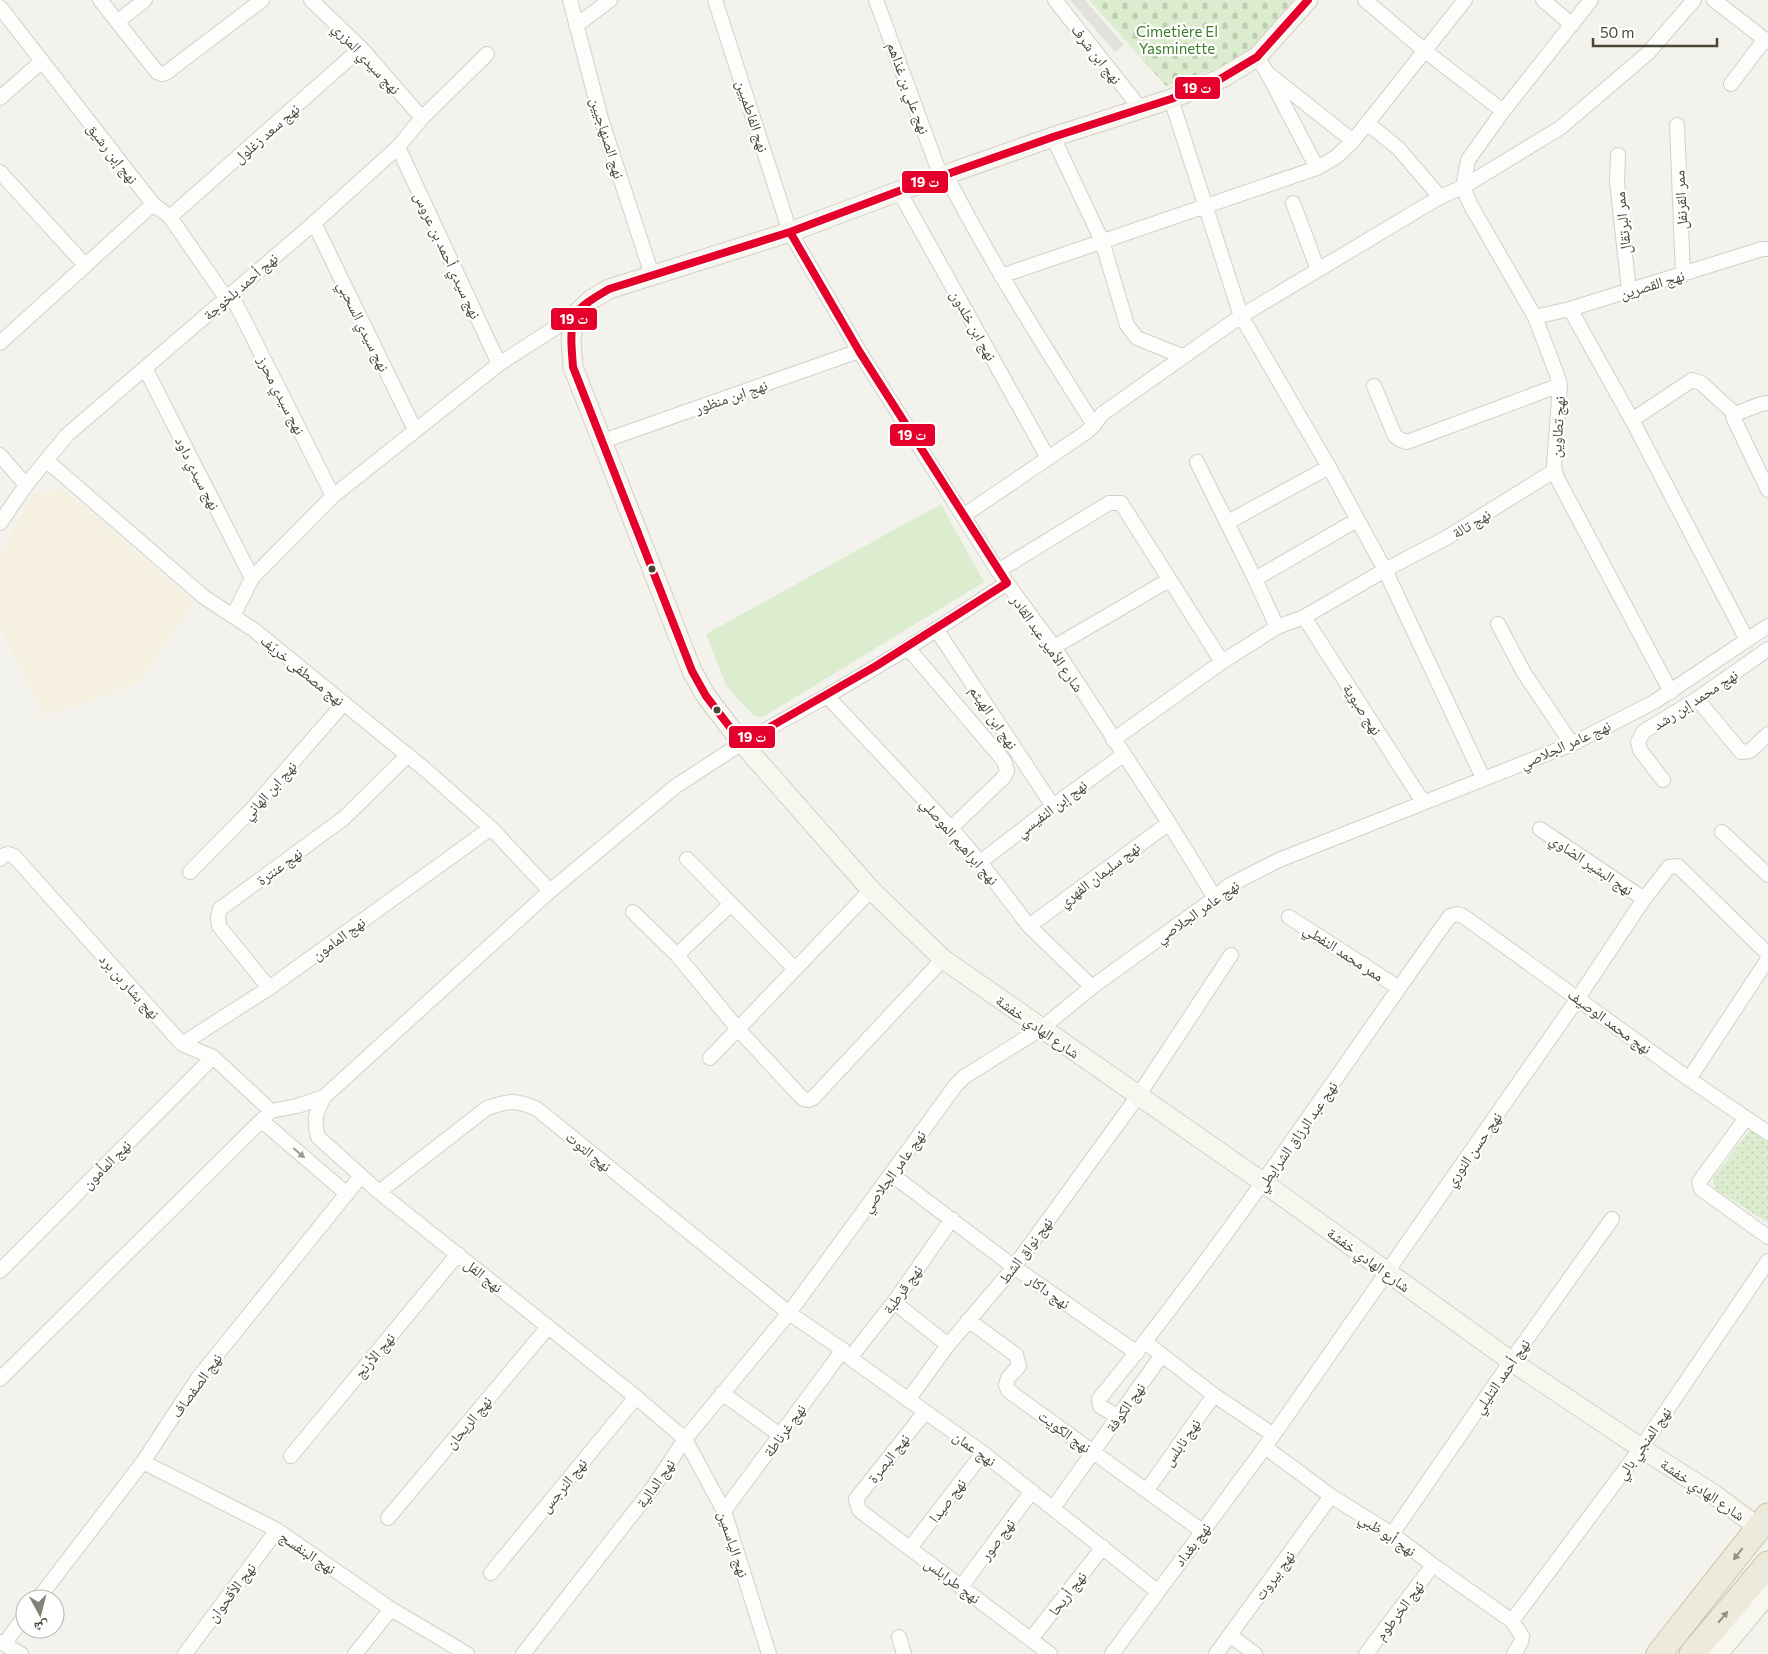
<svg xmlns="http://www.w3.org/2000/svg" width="1768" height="1654" font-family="Commissioner,'Noto Naskh Arabic',sans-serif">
<defs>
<pattern id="grass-dots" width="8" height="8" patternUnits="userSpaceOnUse" patternTransform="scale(1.25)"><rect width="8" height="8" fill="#dbedce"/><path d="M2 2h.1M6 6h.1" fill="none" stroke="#bdcdb2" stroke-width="1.8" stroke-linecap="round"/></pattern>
<pattern id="cemetery-stones" width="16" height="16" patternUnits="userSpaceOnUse" patternTransform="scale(1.25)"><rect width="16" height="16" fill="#dbedce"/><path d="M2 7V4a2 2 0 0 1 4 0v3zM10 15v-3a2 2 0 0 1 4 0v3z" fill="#bdcdb2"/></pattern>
</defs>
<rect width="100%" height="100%" fill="#f3f2ed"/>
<path fill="#f5f0e0" d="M63,490L195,601L138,683L43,717L0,626V554L34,493Z"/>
<path fill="url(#grass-dots)" d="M1751,1129L1768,1142V1223L1714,1188L1713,1178Z"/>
<path fill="url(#cemetery-stones)" d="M1089,0H1298C1282,19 1267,40 1246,53C1221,69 1193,77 1166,86Z"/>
<path fill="#dbedce" d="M941,504L984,582L763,717L754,716L727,687L706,634Z"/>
<path fill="#e2e1dc" d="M1070,0H1085L1124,45L1115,52Z"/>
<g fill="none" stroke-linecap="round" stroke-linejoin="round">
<g stroke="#d1d0cb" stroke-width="16">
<path id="street" d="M100,0L157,72L162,74L166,73L262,0
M311,0L361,48L422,118
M570,0L601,119L652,275
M715,0L790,232L859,351L998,571L1054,647L1169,823L1215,898
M876,0L941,177
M1055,0L1140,108
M1365,0L1425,51L1503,111
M1543,0L1572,25
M1591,0L1503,111L1468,160L1463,187L1470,204L1535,317L1557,375L1560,385L1554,465L1556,476L1671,692
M1714,0L1768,42
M0,7L153,204L170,217L226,298L236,304L333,496
M117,22L145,0
M576,26L610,0
M1257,57L1268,74L1317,168
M1271,76L1353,141
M1731,84L1765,39
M0,98L41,62
M1171,99L1241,316L1329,467L1385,570L1483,778
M1367,123L1398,148L1440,197
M1677,125L1683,275
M1053,137L1102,241L1127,325L1137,338L1182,356
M398,147L499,364
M1618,155L1617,182L1629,291
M0,172L85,265
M946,175C990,261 1042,343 1094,425
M899,191L1048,458
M1293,203L1318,270
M170,217L361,48
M314,223L415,430
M1001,276L1317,168L1336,157L1353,141L1465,0
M1570,309L1632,420L1747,640
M1535,317L1570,309L1762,249H1768
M0,343L153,204
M145,368L252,578
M1374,386L1395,436L1401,440L1407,442L1560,385
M1768,403L1761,404L1735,414L1733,417L1768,490
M1632,420L1692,380L1701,383L1735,414
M603,441L859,351
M0,455L26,485
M46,460L204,597L254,630L427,771L491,828L550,891
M1197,462L1255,579L1277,627
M963,516L1085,433L1094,425L1102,414L1241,316L1440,197L1463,187L1560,128L1648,53L1694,0
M1228,522L1329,467
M0,523L26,485L67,435L314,223L398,147L422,118L487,54
M998,571L1109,503H1121L1222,662
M1255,579L1357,520
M233,616L252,578L333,496L499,364L575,315
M1304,617L1423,802
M1498,624L1524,673L1572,744
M936,629L1053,806
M1054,647L1169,580
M908,648L1004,761L1007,771L1004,777L951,828
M827,696L951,828L980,862L1029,926L1092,987
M1697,699L1741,752L1750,751L1768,734
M1113,740L1222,662L1277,627L1304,617L1385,570L1446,538L1554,471
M1663,780L1640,750L1638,742L1643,732L1697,699L1768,649
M1540,829L1644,899
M1722,832L1768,875
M0,859L2,856L8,854L14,856L182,1044L213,1057L271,1111
M687,859L795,969
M980,862L1053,806L1123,755
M190,872L252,809L344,703
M633,912L677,955L738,1029L803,1099L808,1100L813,1098L943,959
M1289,917L1399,988
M1029,926L1169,823
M677,955L731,904
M269,988L219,926L218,917L220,909L344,818L408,755
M182,1044L269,988L491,828
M710,1058L871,890
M1689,1079L1768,959
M324,1097C316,1113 313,1119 318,1137L379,1192L636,1397L685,1439L724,1511L769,1654
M1746,1118L1699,1182L1701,1189L1768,1237
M262,1121L347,1194
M891,1174L1014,1267L1137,1353
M379,1192L487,1108C509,1101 514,1099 537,1109L789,1313L843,1350L850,1358L983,1453L1157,1591
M0,1271L213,1057
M894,1302L948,1345
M968,1320L1016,1355L1019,1366L1008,1378L1006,1385L1009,1391L1202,1531
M1145,1342L1214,1395L1272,1434
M850,1358L894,1302L952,1219
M0,1379L271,1111L297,1106L324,1097L550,891L676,786L742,743L827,696L908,648L1007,583
M722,1393L780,1435
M908,1400L948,1345L1014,1267L1138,1096L1231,955
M925,1412L856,1499L859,1510L1050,1654
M1117,1416L1100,1406L1099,1399C1225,1245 1334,1078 1450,916L1457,914L1463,916L1689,1079L1768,1133
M1265,1447L1331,1496L1392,1534L1433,1565L1512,1621L1522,1636L1521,1642L1514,1654
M291,1456L458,1254
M143,1462L277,1530L391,1609L467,1654
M1147,1490L1214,1395
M1053,1508C1090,1457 1125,1406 1162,1355
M724,1511L843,1350
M388,1518L548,1327
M1392,1534L1511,1361L1612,1219
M910,1548L983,1453
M491,1573L636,1397
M961,1587L1032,1491
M38,1599L143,1462L198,1378L361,1176
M1512,1621L1641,1448L1768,1261
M1231,1636L1255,1654
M899,1637L904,1654
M1031,1639L1103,1547
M0,1642L4,1644L25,1616
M4,1644L21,1654
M185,1654L277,1530
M355,1654L391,1609
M523,1654L652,1489L685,1439L789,1313L956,1085L964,1077L1042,1028L1092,987L1215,898L1228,886L1279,860L1572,744L1654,702L1768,626
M1112,1654L1265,1447L1578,998L1644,899L1669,867L1678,866L1768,954
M1216,1654L1331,1496
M1366,1654L1433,1565"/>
</g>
<g stroke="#d2d0c4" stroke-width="21">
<path id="secondary" d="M1308,0L1257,57L1222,78L1171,99L1053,137L899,191L790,232L609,289L592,299L575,315L571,339L573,367L692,671L706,696L742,743L871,890L943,959L1264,1183L1511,1361L1641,1448L1715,1495L1759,1528
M1718,1654L1768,1594"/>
</g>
<g stroke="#cbc4a8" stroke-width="27">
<path id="highway" d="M1659,1654L1768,1516
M1692,1654L1768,1564"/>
</g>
<use href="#street" stroke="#fdfdfc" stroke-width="14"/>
<use href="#secondary" stroke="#f7f7f0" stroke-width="19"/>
<use href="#highway" stroke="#edeadb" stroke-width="25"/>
<g stroke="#fff" stroke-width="11">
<path id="bus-1" d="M790,232L859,351L1007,583L876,666L742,743L706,696L692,671L573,367C572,352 569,329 575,316C580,305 599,295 609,289Z
M790,232L899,191L1053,137L1171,99L1222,78L1257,57L1308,0"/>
</g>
<use href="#bus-1" stroke="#e4002b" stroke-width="8"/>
</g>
<defs><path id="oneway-solid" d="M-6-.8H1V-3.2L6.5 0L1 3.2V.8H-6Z" transform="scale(1.25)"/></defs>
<use fill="#9b9890" href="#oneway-solid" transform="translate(299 1153) rotate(41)"/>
<g fill="#939081">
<use href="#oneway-solid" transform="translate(1738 1554) rotate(128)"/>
<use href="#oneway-solid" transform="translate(1723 1617) rotate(-50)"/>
</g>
<g fill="#4a4638" stroke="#fff" stroke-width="2">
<circle cx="652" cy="569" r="4.5"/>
<circle cx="717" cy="710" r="4.5"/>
</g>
<g text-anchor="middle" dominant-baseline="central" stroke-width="4.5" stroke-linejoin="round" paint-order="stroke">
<g font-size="15" fill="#3a7d2a" stroke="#fff">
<text x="1177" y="31">Cimetière El<tspan x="1177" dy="17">Yasminette</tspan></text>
</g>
<g font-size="15" fill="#4a4638" stroke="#fff">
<text transform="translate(1097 54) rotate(52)">نهج ابن شرف</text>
<text transform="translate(367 58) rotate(47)">نهج سيدي المزري</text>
<text transform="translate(909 88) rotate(70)">نهج علي بن غذاهم</text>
<text transform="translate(753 116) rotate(72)">نهج الفاطميين</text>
<text transform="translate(266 133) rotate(-41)">نهج سعد زغلول</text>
<text transform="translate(608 138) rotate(73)">نهج الصنهاجيين</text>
<text transform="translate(113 153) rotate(52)">نهج إبن رشيق</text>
<text transform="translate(1680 200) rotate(-93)">ممر القرنفل</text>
<text transform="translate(1622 223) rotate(-96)">ممر البرتقال</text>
<text transform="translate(448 255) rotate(65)">نهج سيدي أحمد بن عروس</text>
<text transform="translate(1652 284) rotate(-17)">نهج القصرين</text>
<text transform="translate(240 286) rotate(-41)">نهج أحمد بلخوجة</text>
<text transform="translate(974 325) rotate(61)">نهج ابن خلدون</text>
<text transform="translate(364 326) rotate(64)">نهج سيدي السحبي</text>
<text transform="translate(282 395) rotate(63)">نهج سيدي محرز</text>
<text transform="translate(731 396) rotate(-19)">نهج ابن منظور</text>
<text transform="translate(1557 427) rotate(-86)">نهج تطاوين</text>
<text transform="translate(198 473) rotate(63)">نهج سيدي داود</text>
<text transform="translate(1471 523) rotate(-31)">نهج تالة</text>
<text transform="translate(1048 643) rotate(55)">شارع الأمير عبد القادر</text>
<text transform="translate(303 670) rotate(39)">نهج مصطفى خريّف</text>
<text transform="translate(1695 699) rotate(-33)">نهج محمد إبن رشد</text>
<text transform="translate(1363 709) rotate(57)">نهج صبوية</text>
<text transform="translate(994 717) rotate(56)">نهج ابن الهيثم</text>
<text transform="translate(1565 744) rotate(-24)">نهج عامر الجلاصي</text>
<text transform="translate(269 790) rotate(-48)">نهج ابن الهاني</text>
<text transform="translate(1051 808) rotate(-37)">نهج إبن النفيسي</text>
<text transform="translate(960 841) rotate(49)">نهج ابراهيم الموصلي</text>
<text transform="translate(1592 864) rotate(34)">نهج البشير الضاوي</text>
<text transform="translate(279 866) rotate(-36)">نهج عنترة</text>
<text transform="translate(1099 874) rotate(-37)">نهج سليمان الفهري</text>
<text transform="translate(1197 911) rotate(-35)">نهج عامر الجلاصي</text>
<text transform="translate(338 938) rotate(-36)">نهج المامون</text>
<text transform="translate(1344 952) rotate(33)">ممر محمد النفطي</text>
<text transform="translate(130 986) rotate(48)">نهج بشار بن برد</text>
<text transform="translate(1610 1021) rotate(36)">نهج محمد الوصيف</text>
<text transform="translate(1038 1026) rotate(35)">شارع الهادي خفشة</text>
<text transform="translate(1296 1136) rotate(-55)">نهج عبد الرزاق الشرايطي</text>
<text transform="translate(1473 1149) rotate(-55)">نهج حسن النوري</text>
<text transform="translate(589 1151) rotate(39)">نهج التوت</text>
<text transform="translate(106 1164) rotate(-45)">نهج المأمون</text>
<text transform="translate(893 1171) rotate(-54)">نهج عامر الجلاصي</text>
<text transform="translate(1025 1250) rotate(-53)">نهج نواق الشط</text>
<text transform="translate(1369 1259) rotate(36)">شارع الهادي خفشة</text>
<text transform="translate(484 1275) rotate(39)">نهج الفل</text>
<text transform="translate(902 1289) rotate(-54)">نهج قرطبة</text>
<text transform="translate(1049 1291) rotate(35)">نهج داكار</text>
<text transform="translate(374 1355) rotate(-50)">نهج الأرنج</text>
<text transform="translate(1501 1376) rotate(-55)">نهج أحمد التليلي</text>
<text transform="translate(196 1385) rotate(-54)">نهج الصفصاف</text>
<text transform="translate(1125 1407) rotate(-55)">نهج الكوفة</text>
<text transform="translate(468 1422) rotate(-50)">نهج الريحان</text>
<text transform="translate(784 1430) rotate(-54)">نهج غرناطة</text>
<text transform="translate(1065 1431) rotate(36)">نهج الكويت</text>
<text transform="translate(1181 1442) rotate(-55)">نهج نابلس</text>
<text transform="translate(1643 1443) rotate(-55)">نهج المنجي بالي</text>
<text transform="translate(975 1448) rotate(36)">نهج عمان</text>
<text transform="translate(888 1458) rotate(-52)">نهج البصرة</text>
<text transform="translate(655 1483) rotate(-55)">نهج الدالية</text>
<text transform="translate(563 1485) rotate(-51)">نهج النرجس</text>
<text transform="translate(1703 1489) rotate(34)">شارع الهادي خفشة</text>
<text transform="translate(947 1500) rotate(-53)">نهج صيدا</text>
<text transform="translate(1388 1534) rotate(34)">نهج أبو ظبي</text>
<text transform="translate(997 1539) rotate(-53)">نهج صور</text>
<text transform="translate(734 1544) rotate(72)">نهج الياسمين</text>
<text transform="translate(1192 1544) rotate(-53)">نهج بغداد</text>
<text transform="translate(308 1552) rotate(34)">نهج البنفسج</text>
<text transform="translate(1274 1575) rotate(-54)">نهج بيروت</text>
<text transform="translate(953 1580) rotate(37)">نهج طرابلس</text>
<text transform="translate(231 1592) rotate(-53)">نهج الأقحوان</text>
<text transform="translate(1067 1593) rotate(-52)">نهج أريحا</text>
<text transform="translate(1399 1610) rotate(-53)">نهج الخرطوم</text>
</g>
</g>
<g stroke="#fff" stroke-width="2">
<rect x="1174" y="76" width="47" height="24" rx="5" fill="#e4002b"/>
<rect x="901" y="170" width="48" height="24" rx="5" fill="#e4002b"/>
<rect x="550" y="307" width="48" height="24" rx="5" fill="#e4002b"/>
<rect x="889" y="423" width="47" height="24" rx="5" fill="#e4002b"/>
<rect x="728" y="725" width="48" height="24" rx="5" fill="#e4002b"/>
</g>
<g font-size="14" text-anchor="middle" font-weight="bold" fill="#fff">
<text x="1197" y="93">19 ت</text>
<text x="925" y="187">19 ت</text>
<text x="574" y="324">19 ت</text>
<text x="912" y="440">19 ت</text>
<text x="752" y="742">19 ت</text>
</g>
<g transform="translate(40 1614) rotate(173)"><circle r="24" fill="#ffffff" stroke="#b7b5af"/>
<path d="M0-4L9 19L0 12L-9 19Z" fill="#858277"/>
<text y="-8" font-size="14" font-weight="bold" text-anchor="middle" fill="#4a4638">ش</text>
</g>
<path d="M1593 38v8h124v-8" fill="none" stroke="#4a4638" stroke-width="2.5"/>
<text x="1600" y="38" font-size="15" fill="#4a4638" stroke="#ffffff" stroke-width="4" paint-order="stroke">50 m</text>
</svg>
